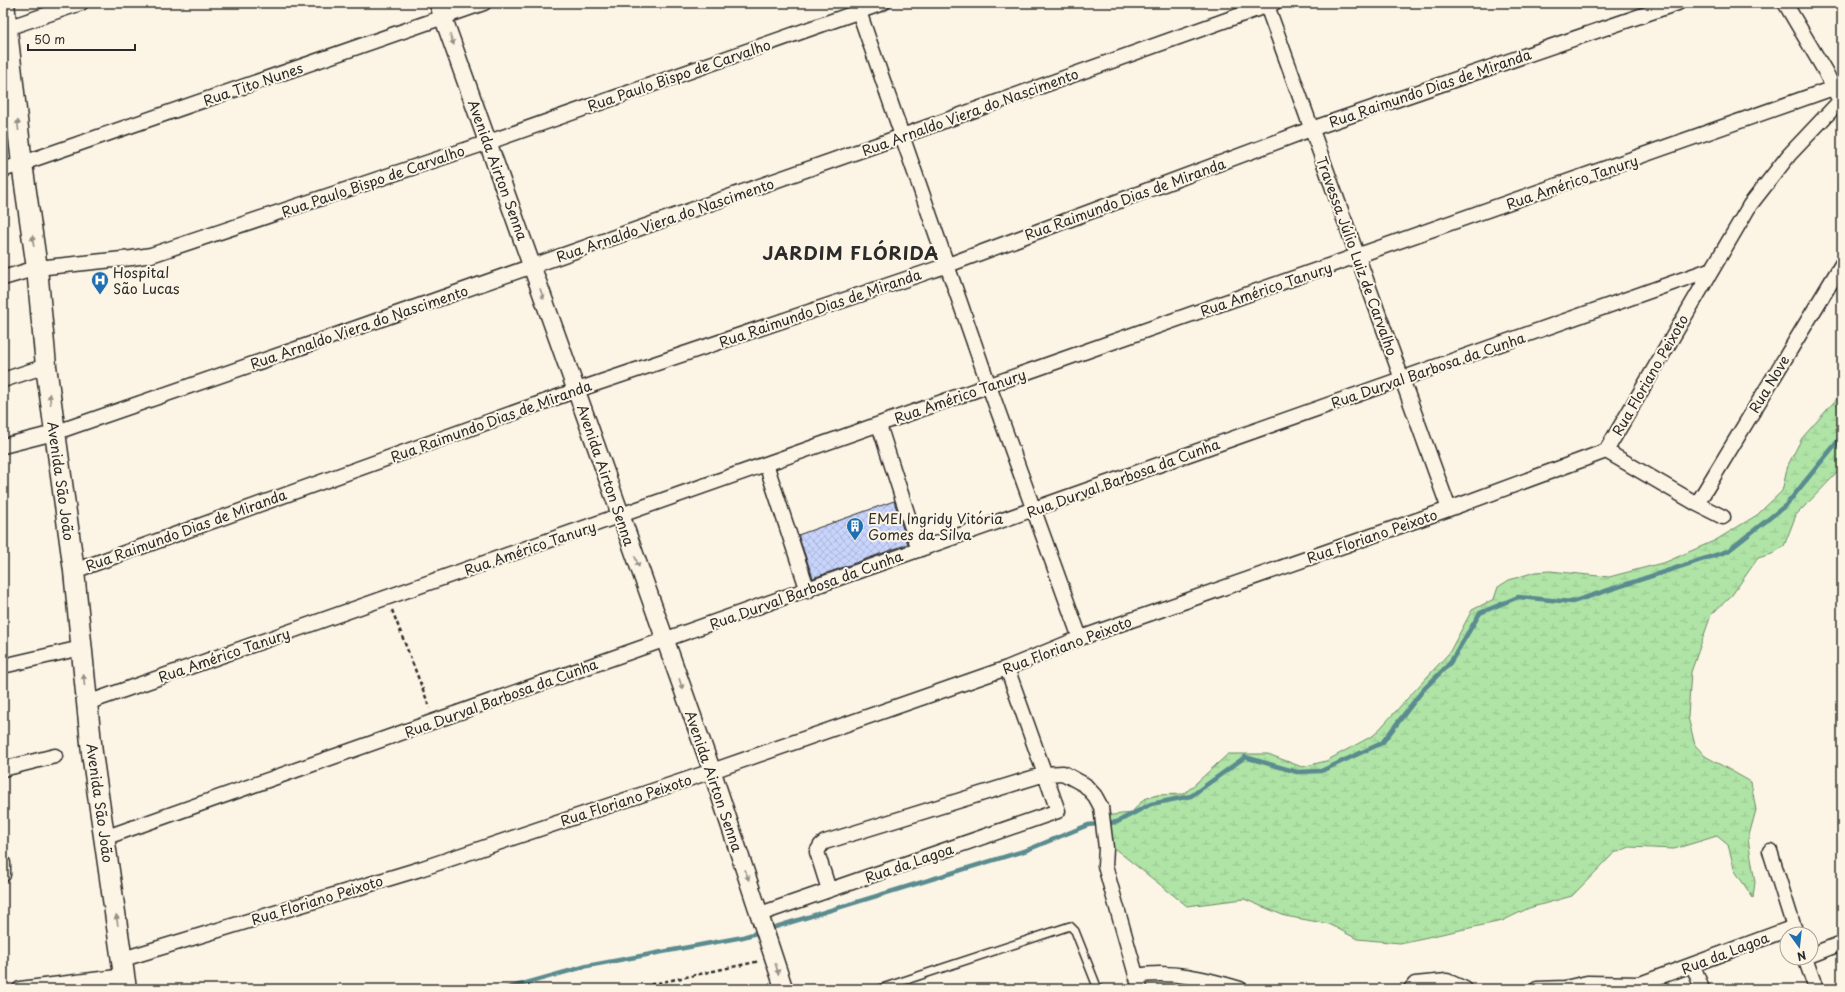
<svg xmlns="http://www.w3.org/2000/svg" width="1845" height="992" font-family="'Playpen Sans',sans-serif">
<defs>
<pattern id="wetland-marsh" width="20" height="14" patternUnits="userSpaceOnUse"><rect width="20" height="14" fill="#afe4a6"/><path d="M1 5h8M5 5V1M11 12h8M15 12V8" fill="none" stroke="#97c48f"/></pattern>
<pattern id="building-cross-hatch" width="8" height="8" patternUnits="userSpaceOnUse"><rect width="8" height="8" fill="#c8d4fc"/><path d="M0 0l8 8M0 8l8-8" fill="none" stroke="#acb6d8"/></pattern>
</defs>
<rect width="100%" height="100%" fill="#fcf5e5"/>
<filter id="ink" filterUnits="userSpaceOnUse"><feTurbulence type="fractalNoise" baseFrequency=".025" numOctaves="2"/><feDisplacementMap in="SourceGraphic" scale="8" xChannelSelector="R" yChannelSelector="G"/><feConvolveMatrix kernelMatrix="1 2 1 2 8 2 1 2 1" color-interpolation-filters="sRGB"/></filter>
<g filter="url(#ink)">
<path fill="url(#wetland-marsh)" stroke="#6d8868" d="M1842,393V468L1796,515L1784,546L1772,554L1758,558L1732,595L1711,615L1691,672L1688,717L1695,745L1705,756L1751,782L1756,810L1748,839L1755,882L1753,898L1735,871L1728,845L1717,836L1674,849L1630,847L1614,853L1572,896L1529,908L1502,921L1400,943L1357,939L1329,924L1285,916L1244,899L1187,906L1100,837L1103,816L1131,813L1144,799L1157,795L1184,794L1228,754H1268L1302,767L1326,761L1374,735L1449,653L1472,610L1494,599L1498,587L1509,580L1535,572L1550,571L1609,577L1666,562L1716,540L1757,515L1782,491L1788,465L1802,438Z"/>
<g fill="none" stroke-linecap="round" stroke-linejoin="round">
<path stroke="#5a8b8f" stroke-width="4.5" d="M505,989L587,966L743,937L1027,850L1088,825L1117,822L1151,804L1191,796L1245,757L1297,772L1321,771L1382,743L1423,690L1450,663L1480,613L1518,597L1572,602L1728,551L1786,505L1842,436"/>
</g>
<path fill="url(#building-cross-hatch)" stroke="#2b2b2b" d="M894,501L908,544L813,578L798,535Z"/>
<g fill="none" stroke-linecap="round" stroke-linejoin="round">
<g stroke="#2b2b2b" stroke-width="10">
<path id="service" d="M879,989L1070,926L1075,931L1098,989"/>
</g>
<g stroke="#2b2b2b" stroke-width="17">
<path id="minor" d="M856,3L989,386L1080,638
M1266,3L1449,509
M1785,3L1825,71L1838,97
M7,28L81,3
M3,170L484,3
M3,278L37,268L132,258L151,255L489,142L883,3
M3,380L46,366
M879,425L919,550
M3,446L54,433L302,347L902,136L1274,3
M1606,451L1697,504L1723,517
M766,464L808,591
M1697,504L1842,264
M74,571L577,390L948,265L1311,129L1678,3
M3,666L81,648
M87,703L1842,85
M3,769L55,756
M104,838L1712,269
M1770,851L1796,934
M3,863V875
M829,890L817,852L821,845L825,842L1045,774L1063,773L1085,785L1095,796L1101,807L1106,848L1105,866L1140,989
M760,914L1058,811L1007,668
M1811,955L1842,943
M1805,958L1816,989
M123,959L420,869L712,771L1007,668L1080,638L1449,509L1606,451L1750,205L1789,155L1840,101
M1693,965L1702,989
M1136,976C1172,970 1206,979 1240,989
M20,989L125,976
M1411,989L1415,984L1447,981L1465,989
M1537,989L1565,988L1587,983L1640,984L1794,927"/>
</g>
<g stroke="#2b2b2b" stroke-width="20">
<path id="tertiary" d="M438,3L712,771L784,989"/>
</g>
<g stroke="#2b2b2b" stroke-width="23">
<path id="secondary" d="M4,3L22,164L37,268L46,366L74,571L92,753L126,989"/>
</g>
<path stroke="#2b2b2b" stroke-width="2.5" stroke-dasharray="4 3" stroke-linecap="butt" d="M392,610L430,708
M630,989L760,961"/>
<use href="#service" stroke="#fcf5e5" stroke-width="7"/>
<use href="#minor" stroke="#fcf5e5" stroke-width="14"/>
<use href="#tertiary" stroke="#fcf5e5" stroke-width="17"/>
<use href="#secondary" stroke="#fcf5e5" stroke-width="20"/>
</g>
<defs><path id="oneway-solid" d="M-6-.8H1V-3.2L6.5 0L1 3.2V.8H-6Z"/></defs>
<g fill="#949088">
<use href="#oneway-solid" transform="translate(452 40) rotate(70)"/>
<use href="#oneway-solid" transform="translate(18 125) rotate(-96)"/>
<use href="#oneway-solid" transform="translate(33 241) rotate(-98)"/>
<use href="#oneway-solid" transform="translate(542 294) rotate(70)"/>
<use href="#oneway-solid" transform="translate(50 399) rotate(-97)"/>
<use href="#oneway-solid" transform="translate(637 562) rotate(70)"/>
<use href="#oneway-solid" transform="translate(84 680) rotate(-95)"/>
<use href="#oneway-solid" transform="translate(681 684) rotate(71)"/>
<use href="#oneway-solid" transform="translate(747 875) rotate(71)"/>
<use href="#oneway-solid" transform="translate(117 920) rotate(-99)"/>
<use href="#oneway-solid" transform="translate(777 969) rotate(73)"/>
</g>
</g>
<defs>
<g id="hospital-pin" transform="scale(0.9)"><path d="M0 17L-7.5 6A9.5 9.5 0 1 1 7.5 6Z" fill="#1f6fb2" stroke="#fcf5e5"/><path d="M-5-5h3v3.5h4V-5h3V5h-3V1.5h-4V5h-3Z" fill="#fff"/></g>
<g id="building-pin" transform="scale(0.9)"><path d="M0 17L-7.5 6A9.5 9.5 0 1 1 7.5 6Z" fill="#1f6fb2" stroke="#fcf5e5"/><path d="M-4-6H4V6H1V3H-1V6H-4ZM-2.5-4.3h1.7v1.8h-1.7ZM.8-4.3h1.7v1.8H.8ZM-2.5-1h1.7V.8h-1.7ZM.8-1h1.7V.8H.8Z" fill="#fff"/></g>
</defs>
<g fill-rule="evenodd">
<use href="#hospital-pin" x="100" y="280"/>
<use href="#building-pin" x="855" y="526"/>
</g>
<g text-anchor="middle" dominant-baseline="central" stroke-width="4" stroke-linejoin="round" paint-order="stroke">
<g font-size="14" fill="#2b2b2b" stroke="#fcf5e5">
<text transform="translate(679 75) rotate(-19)">Rua Paulo Bispo de Carvalho</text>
<text transform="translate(253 84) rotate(-19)">Rua Tito Nunes</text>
<text transform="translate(1430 88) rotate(-19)">Rua Raimundo Dias de Miranda</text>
<text transform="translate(970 112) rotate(-20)">Rua Arnaldo Viera do Nascimento</text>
<text transform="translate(498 170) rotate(70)">Avenida Airton Senna</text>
<text transform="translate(373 181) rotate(-19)">Rua Paulo Bispo de Carvalho</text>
<text transform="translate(1572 182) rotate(-19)">Rua Américo Tanury</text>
<text transform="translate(1125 199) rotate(-20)">Rua Raimundo Dias de Miranda</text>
<text transform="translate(665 220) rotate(-19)">Rua Arnaldo Viera do Nascimento</text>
<text transform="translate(1357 256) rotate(70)">Travessa Júlio Luiz de Carvalho</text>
<text transform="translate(1266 289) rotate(-19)">Rua Américo Tanury</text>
<text transform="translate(820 308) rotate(-19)">Rua Raimundo Dias de Miranda</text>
<text transform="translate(359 327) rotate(-19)">Rua Arnaldo Viera do Nascimento</text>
<text transform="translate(1428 370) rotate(-19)">Rua Durval Barbosa da Cunha</text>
<text transform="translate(1650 375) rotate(-60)">Rua Floriano Peixoto</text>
<text transform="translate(1769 384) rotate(-59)">Rua Nove</text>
<text transform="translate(960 396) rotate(-19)">Rua Américo Tanury</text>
<text transform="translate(491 421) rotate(-20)">Rua Raimundo Dias de Miranda</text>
<text transform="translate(606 475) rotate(71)">Avenida Airton Senna</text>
<text transform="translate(1123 478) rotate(-20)">Rua Durval Barbosa da Cunha</text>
<text transform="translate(61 481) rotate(82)">Avenida São João</text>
<text transform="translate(186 530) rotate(-20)">Rua Raimundo Dias de Miranda</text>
<text transform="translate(1372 536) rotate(-19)">Rua Floriano Peixoto</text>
<text transform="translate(530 548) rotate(-19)">Rua Américo Tanury</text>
<text transform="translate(806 590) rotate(-20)">Rua Durval Barbosa da Cunha</text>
<text transform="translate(1067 645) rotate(-21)">Rua Floriano Peixoto</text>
<text transform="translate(224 655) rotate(-19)">Rua Américo Tanury</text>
<text transform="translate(501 698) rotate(-20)">Rua Durval Barbosa da Cunha</text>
<text transform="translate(714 781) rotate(71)">Avenida Airton Senna</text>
<text transform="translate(626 800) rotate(-18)">Rua Floriano Peixoto</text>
<text transform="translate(100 803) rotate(82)">Avenida São João</text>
<text transform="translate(909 863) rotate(-19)">Rua da Lagoa</text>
<text transform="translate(317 900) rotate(-17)">Rua Floriano Peixoto</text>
<text transform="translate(1725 953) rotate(-21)">Rua da Lagoa</text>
</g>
<g font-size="14" fill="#2b2b2b" stroke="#fcf5e5" text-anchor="start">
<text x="113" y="272">Hospital<tspan x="113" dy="16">São Lucas</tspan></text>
<text x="868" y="518">EMEI lngridy Vitória<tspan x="868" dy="16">Gomes da Silva</tspan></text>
</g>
<g font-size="18" font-weight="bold" letter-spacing="1" fill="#2b2b2b" stroke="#fcf5e5">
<text x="851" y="252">JARDIM FLÓRIDA</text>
</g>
</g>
<rect width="1845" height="992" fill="none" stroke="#fcf5e5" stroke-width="16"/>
<rect x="8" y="8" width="1829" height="976" fill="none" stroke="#2b2b2b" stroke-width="1.5" filter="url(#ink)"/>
<g transform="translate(1799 946) rotate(165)"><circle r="19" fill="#fcf5e5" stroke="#a8a49b"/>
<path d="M0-3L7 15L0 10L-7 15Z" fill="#1f6fb2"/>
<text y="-6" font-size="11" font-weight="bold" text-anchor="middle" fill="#2b2b2b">N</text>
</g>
<path d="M28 44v6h107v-6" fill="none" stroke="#2b2b2b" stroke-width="2"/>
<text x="34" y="44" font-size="12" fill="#2b2b2b" stroke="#fcf5e5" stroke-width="3" paint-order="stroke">50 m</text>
</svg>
